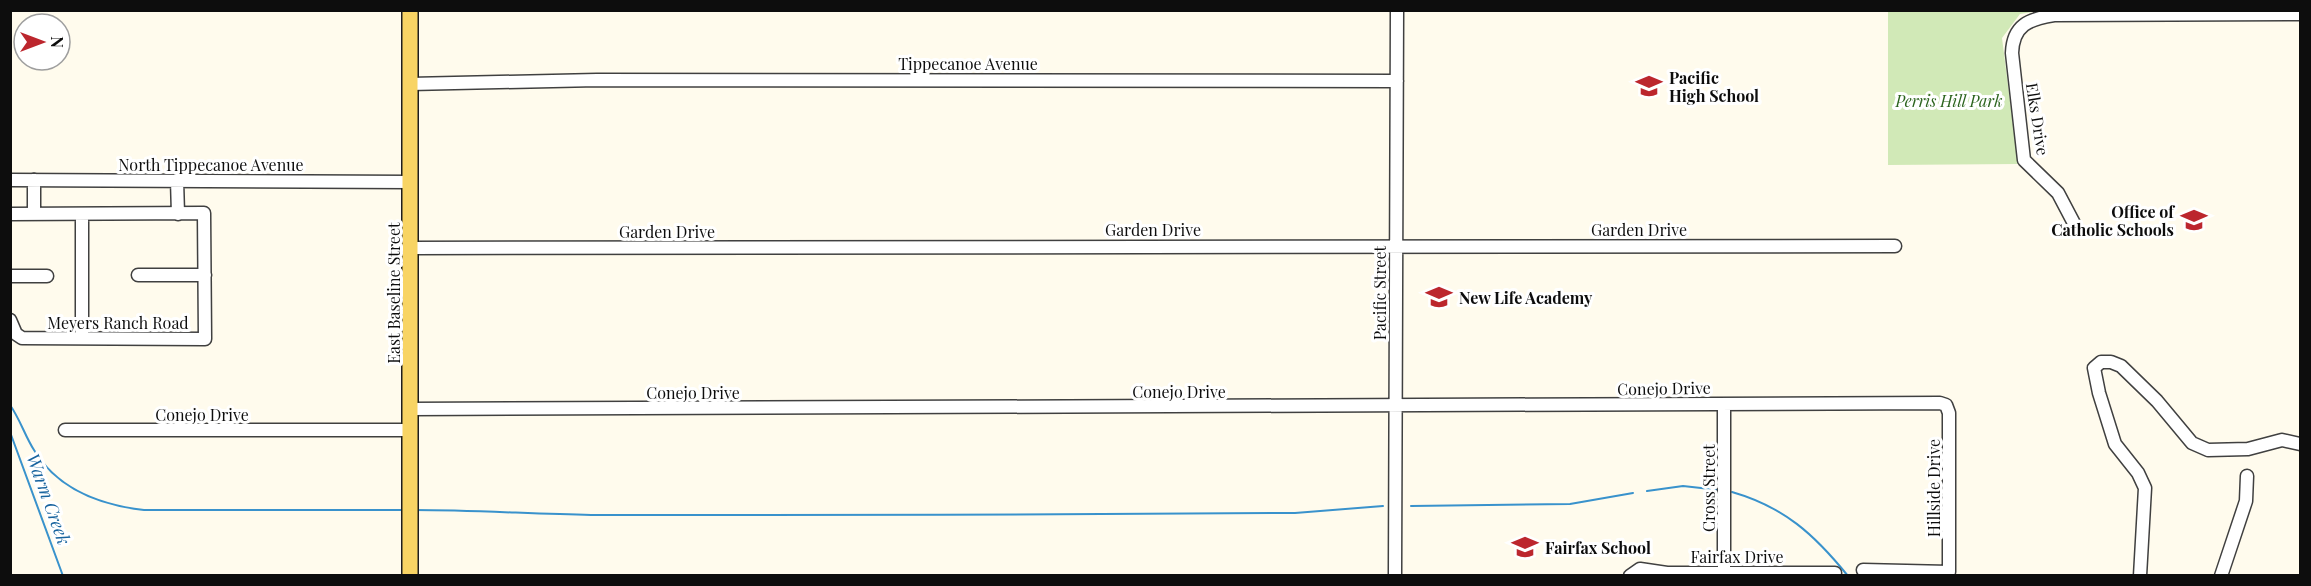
<svg xmlns="http://www.w3.org/2000/svg" width="2311" height="586" font-family="'Playfair Display',serif">
<rect width="100%" height="100%" fill="#fffbed"/>
<path fill="#d1e9b7" d="M1888,11H2038L2020,14L2002,38L2018,164L1888,165Z"/>
<g fill="none" stroke-linecap="round" stroke-linejoin="round">
<path stroke="#3992cc" stroke-width="2" d="M10,405C20,419 25,436 34,450C58,490 100,505 144,510H403
M10,432L63,576
M1647,491L1683,486L1719,490
M1732,492C1784,507 1814,534 1848,576
M1411,506L1570,504L1633,493
M414,510C474,510 532,514 591,515C826,516 1060,514 1295,513L1383,506"/>
<g stroke="#404040" stroke-width="15">
<path id="minor" d="M410,84L597,80L1397,81
M10,180L411,182
M177,180L178,214
M10,214L204,213L205,339L22,338L16,334L10,320
M34,214V180
M82,214V338
M2078,231L2058,193L2024,160L2012,53C2013,25 2029,19 2054,15L2300,14
M411,248L1895,246
M138,275H205
M10,276H47
M1724,404V572
M411,409L1940,403L1946,405L1949,413V572L1863,570
M65,430H411
M1395,576L1397,10
M1630,576L1640,569L1667,573H1835
M2140,576L2145,488L2138,473L2115,444L2099,393L2094,368L2101,362H2111L2121,366L2157,401L2192,443L2208,450L2248,449L2282,440L2300,444
M2221,576L2246,501L2247,476"/>
</g>
<g stroke="#1e1e1e" stroke-width="18">
<path id="major" d="M410,10V576"/>
</g>
<use href="#minor" stroke="#fff" stroke-width="12"/>
<use href="#major" stroke="#f8d464" stroke-width="15"/>
</g>
<defs>
<g id="school-bare" transform="scale(2.07)"><path d="M0-5L7-2L0 1L-7-2ZM-4 1L0 2.5L4 1V4Q0 6-4 4Z" fill="#bc262d" stroke="#fff" stroke-width="2.5" paint-order="stroke"/></g>
</defs>
<g fill-rule="evenodd">
<use href="#school-bare" x="1649" y="86"/>
<use href="#school-bare" x="2194" y="220"/>
<use href="#school-bare" x="1439" y="297"/>
<use href="#school-bare" x="1525" y="547"/>
</g>
<g text-anchor="middle" dominant-baseline="central" stroke-width="6" stroke-linejoin="round" paint-order="stroke">
<g font-size="16" fill="#0d0d0d" stroke="#fff">
<text x="968" y="63">Tippecanoe Avenue</text>
<text transform="translate(2038 119) rotate(81)">Elks Drive</text>
<text x="211" y="164">North Tippecanoe Avenue</text>
<text x="1153" y="229">Garden Drive</text>
<text x="1639" y="229">Garden Drive</text>
<text x="667" y="231">Garden Drive</text>
<text transform="translate(393 293) rotate(-90)">East Baseline Street</text>
<text transform="translate(1379 293) rotate(-90)">Pacific Street</text>
<text x="118" y="322">Meyers Ranch Road</text>
<text transform="translate(1664 388) rotate(-1)">Conejo Drive</text>
<text x="1179" y="391">Conejo Drive</text>
<text x="693" y="392">Conejo Drive</text>
<text x="202" y="414">Conejo Drive</text>
<text transform="translate(1708 488) rotate(-90)">Cross Street</text>
<text transform="translate(1933 488) rotate(-90)">Hillside Drive</text>
<text x="1737" y="556">Fairfax Drive</text>
</g>
<g font-size="16" font-weight="bold" fill="#0d0d0d" stroke="#fff" text-anchor="start">
<text x="1669" y="77">Pacific<tspan x="1669" dy="18">High School</tspan></text>
<text x="2174" y="211" text-anchor="end">Office of<tspan x="2174" dy="18">Catholic Schools</tspan></text>
<text x="1459" y="297">New Life Academy</text>
<text x="1545" y="547">Fairfax School</text>
</g>
<g font-size="16" font-style="italic" fill="#2c641e" stroke="#fff">
<text x="1949" y="100">Perris Hill Park</text>
</g>
<g font-size="18" font-style="italic" fill="#17639e" stroke="#fff">
<text transform="translate(49 499) rotate(70)">Warm Creek</text>
</g>
</g>
<rect width="2311" height="586" fill="none" stroke="#0d0d0d" stroke-width="24"/>
<g transform="translate(42 42) rotate(90)"><circle r="28" fill="#ffffff" stroke="#9e9e9e" stroke-width="1.5"/>
<path d="M0-4.5L10 22L0 15L-10 22Z" fill="#bc262d"/>
<text y="-9" font-size="16" font-weight="bold" text-anchor="middle" fill="#0d0d0d">N</text>
</g>
</svg>
